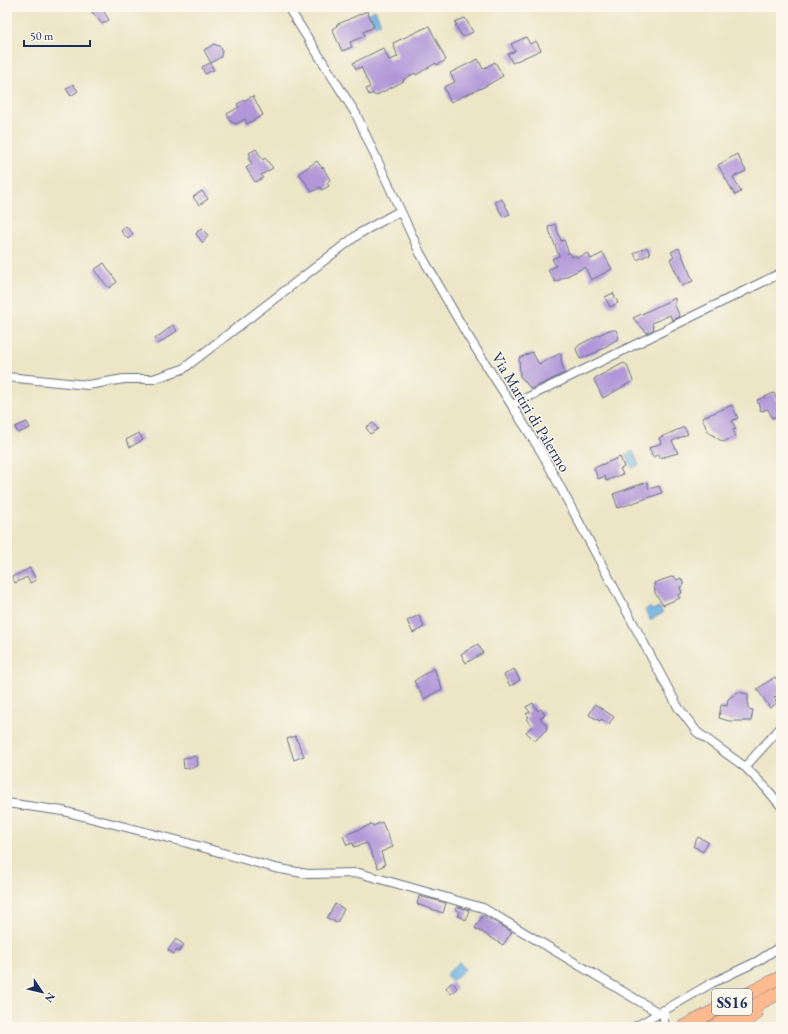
<svg xmlns="http://www.w3.org/2000/svg" width="788" height="1034" font-family="'EB Garamond',serif">
<rect width="100%" height="100%" fill="#fbf7ec"/>
<filter id="ink" filterUnits="userSpaceOnUse"><feTurbulence type="fractalNoise" baseFrequency=".025" numOctaves="2"/><feDisplacementMap in="SourceGraphic" scale="8" xChannelSelector="R" yChannelSelector="G"/><feConvolveMatrix kernelMatrix="1 2 1 2 8 2 1 2 1" color-interpolation-filters="sRGB"/></filter>
<filter id="wash" filterUnits="userSpaceOnUse"><feTurbulence type="fractalNoise" baseFrequency=".012" numOctaves="4" result="noise"/><feDisplacementMap in="SourceGraphic" scale="16" xChannelSelector="R" yChannelSelector="G"/><feGaussianBlur stdDeviation="0.9" result="paint"/><feColorMatrix in="noise" values="0 0 0 0 0 0 0 0 0 0 0 0 0 0 0 0 0 1.4 0 .05"/><feComposite in="paint" operator="in"/></filter>
<g filter="url(#wash)">
<rect width="100%" height="100%" fill="#ece5c6"/>
<path fill="#6bb0e1" stroke="#4370a0" d="M375,10L381,23L375,26L369,13Z
M633,451L639,465L632,468L625,455Z
M649,607L653,610L659,607L663,613L650,620L645,610Z
M459,962L465,969L452,981L446,975Z"/>
<g id="blocks">
<path fill="#b197d8" d="M88,7H101L109,20L102,24Z
M367,11L374,27L363,32L365,36L350,42L352,47L342,51L332,29L337,26L336,25Z
M465,18L473,32L463,37L455,25H457L455,22Z
M429,26L446,60L437,65L436,63L416,75L415,73L403,80L404,81L375,96L373,93L369,95L366,89L370,87L361,67L356,69L353,63L383,48L389,60L398,57L393,43Z
M526,37L530,44L536,41L541,50L512,63L508,54L515,51L511,44Z
M214,44L221,47L222,51L221,57L211,63L204,50Z
M478,59L483,69L495,62L503,76L486,86L450,102L444,87L455,82L450,73Z
M210,63L214,70L205,74L202,67Z
M73,84L78,91L71,96L66,89Z
M253,96L263,115L247,124L245,119L236,124L231,122L227,114L239,107L237,104Z
M256,149L263,160L265,158L273,168L261,175L263,178L255,182L246,168L252,164L248,158L251,156L249,153Z
M737,154L746,171L733,177L741,192L735,195L718,165Z
M317,161L322,168L323,167L330,180L327,183L329,186L322,190L320,187L312,192L299,173Z
M202,191L208,199L199,205L193,197Z
M502,199L510,214L503,217L495,202Z
M555,224L561,241L564,240L569,254L570,253L572,257L576,255L577,258L588,253L591,259L603,253L612,269L591,280L585,267L555,282L548,270L556,266L552,259L559,256L548,227Z
M126,226L133,234L128,239L121,231Z
M202,229L208,235L203,243L196,234L198,231Z
M647,247L650,254L637,260L634,253Z
M679,248L693,281L682,286L670,259L674,257L671,252Z
M104,263L117,282L109,288L94,270Z
M613,293L618,303L610,307L605,297Z
M675,298V305L680,317L672,320L670,315L652,323L654,329L647,333L633,318Z
M173,325L177,331L158,344L155,339Z
M609,330H616L619,338L597,352L580,359L576,349L579,345Z
M532,352L539,364L561,353V362L565,373L531,389L520,376L519,358Z
M624,363L627,365L633,381L603,398L594,380L595,378Z
M774,393L778,403L781,402V415L772,418L768,409L761,411L757,400Z
M732,405L738,418L732,421L736,429L733,430L736,436L723,442L708,432L702,418Z
M27,422L30,428L18,433L15,427Z
M373,423L378,429L370,434L366,427Z
M684,427L688,434L672,441L678,453L660,458L659,454L653,457L649,448L661,443L659,438Z
M139,433L143,440L130,447L126,440Z
M620,457L624,467L620,469L623,474L606,481L605,476L598,479L594,468Z
M647,482L649,489L659,486L662,493L618,508L613,494Z
M30,568L36,580L30,583L27,577L15,583L12,577Z
M674,576L677,580L681,578L684,585L680,587L682,593L678,595L680,598L663,605L655,593L654,583Z
M419,615L424,627L413,633L407,621Z
M478,644L483,653L466,663L461,654Z
M434,668L442,689L424,699L414,681Z
M514,669L520,680L510,686L504,675Z
M775,677L781,686V691L774,698L777,703L770,708L757,689Z
M738,692L748,694V709L753,710L751,721H729L719,718L721,705L727,706L728,699Z
M533,703L538,711L541,709L545,715L540,718L547,726L546,728L547,729L535,741L526,732L532,726L526,719L529,717L526,714L530,712L526,707Z
M595,704L614,717L610,722L609,724L601,719L600,721L589,715Z
M295,736L304,756L294,760L287,739Z
M197,756L198,766L184,769L183,758Z
M382,822L393,847L381,852L385,865L378,868L367,843L354,847L353,843L347,845L343,836L372,824L373,826Z
M698,837L708,842L703,852L693,846Z
M419,896L446,903L443,913L417,904Z
M335,904L344,909L337,923L327,918Z
M458,907L469,910L466,920L458,916L460,912L455,909Z
M483,915L512,932L503,945L475,928Z
M176,939L184,945L179,952L177,950L174,954L168,950Z
M452,982L457,988L451,994L446,988Z"/>
</g>
</g>
<g filter="url(#ink)">
<use href="#blocks" fill-opacity="0" stroke="#646f82" stroke-width="1"/>
<g fill="none" stroke-linecap="round" stroke-linejoin="round">
<g stroke="#646f82" stroke-width="10">
<path id="minor" d="M288,7L356,114L420,253L466,333L542,453L678,707L697,732L745,767L766,788L781,806
M7,377L88,385L124,379H153L183,369L360,233L400,211
M512,405L781,273
M745,767L781,727
M7,803L63,811L184,842L275,868L308,874L359,873L483,908L659,1013
M635,1027L712,983L758,961L781,946
M664,1027V1010"/>
</g>
<g stroke="#646f82" stroke-width="14">
<path id="trunk" d="M683,1027L781,977
M713,1027L781,992
M736,1027L756,1014"/>
</g>
<use href="#minor" stroke="#fff" stroke-width="8"/>
<use href="#trunk" stroke="#fcba8e" stroke-width="13"/>
</g>
</g>
<g text-anchor="middle" dominant-baseline="central" stroke-width="3" stroke-linejoin="round" paint-order="stroke">
<rect fill="#fbf7ec" stroke="#5e6b89" stroke-width="1" x="712" y="989" width="40" height="26" rx="3"/>
<g font-size="15" font-weight="bold" fill="#1b2f5e">
<text x="732" y="1002">SS16</text>
</g>
<g font-size="16" fill="#1b2f5e" stroke="#fbf7ec">
<text transform="translate(531 412) rotate(59)">Via Martiri di Palermo</text>
</g>
</g>
<rect width="788" height="1034" fill="none" stroke="#fbf7ec" stroke-width="24"/>
<g transform="translate(42 992) rotate(125)" stroke="#fbf7ec" stroke-width="3" paint-order="stroke">
<path d="M0-3L7 15L0 10L-7 15Z" fill="#1b2f5e"/>
<text y="-6" font-size="11" font-weight="bold" text-anchor="middle" fill="#1b2f5e">N</text>
</g>
<path d="M24 40v6h66v-6" fill="none" stroke="#1b2f5e" stroke-width="2"/>
<text x="30" y="40" font-size="12" fill="#1b2f5e" stroke="#fbf7ec" stroke-width="3" paint-order="stroke">50 m</text>
</svg>
